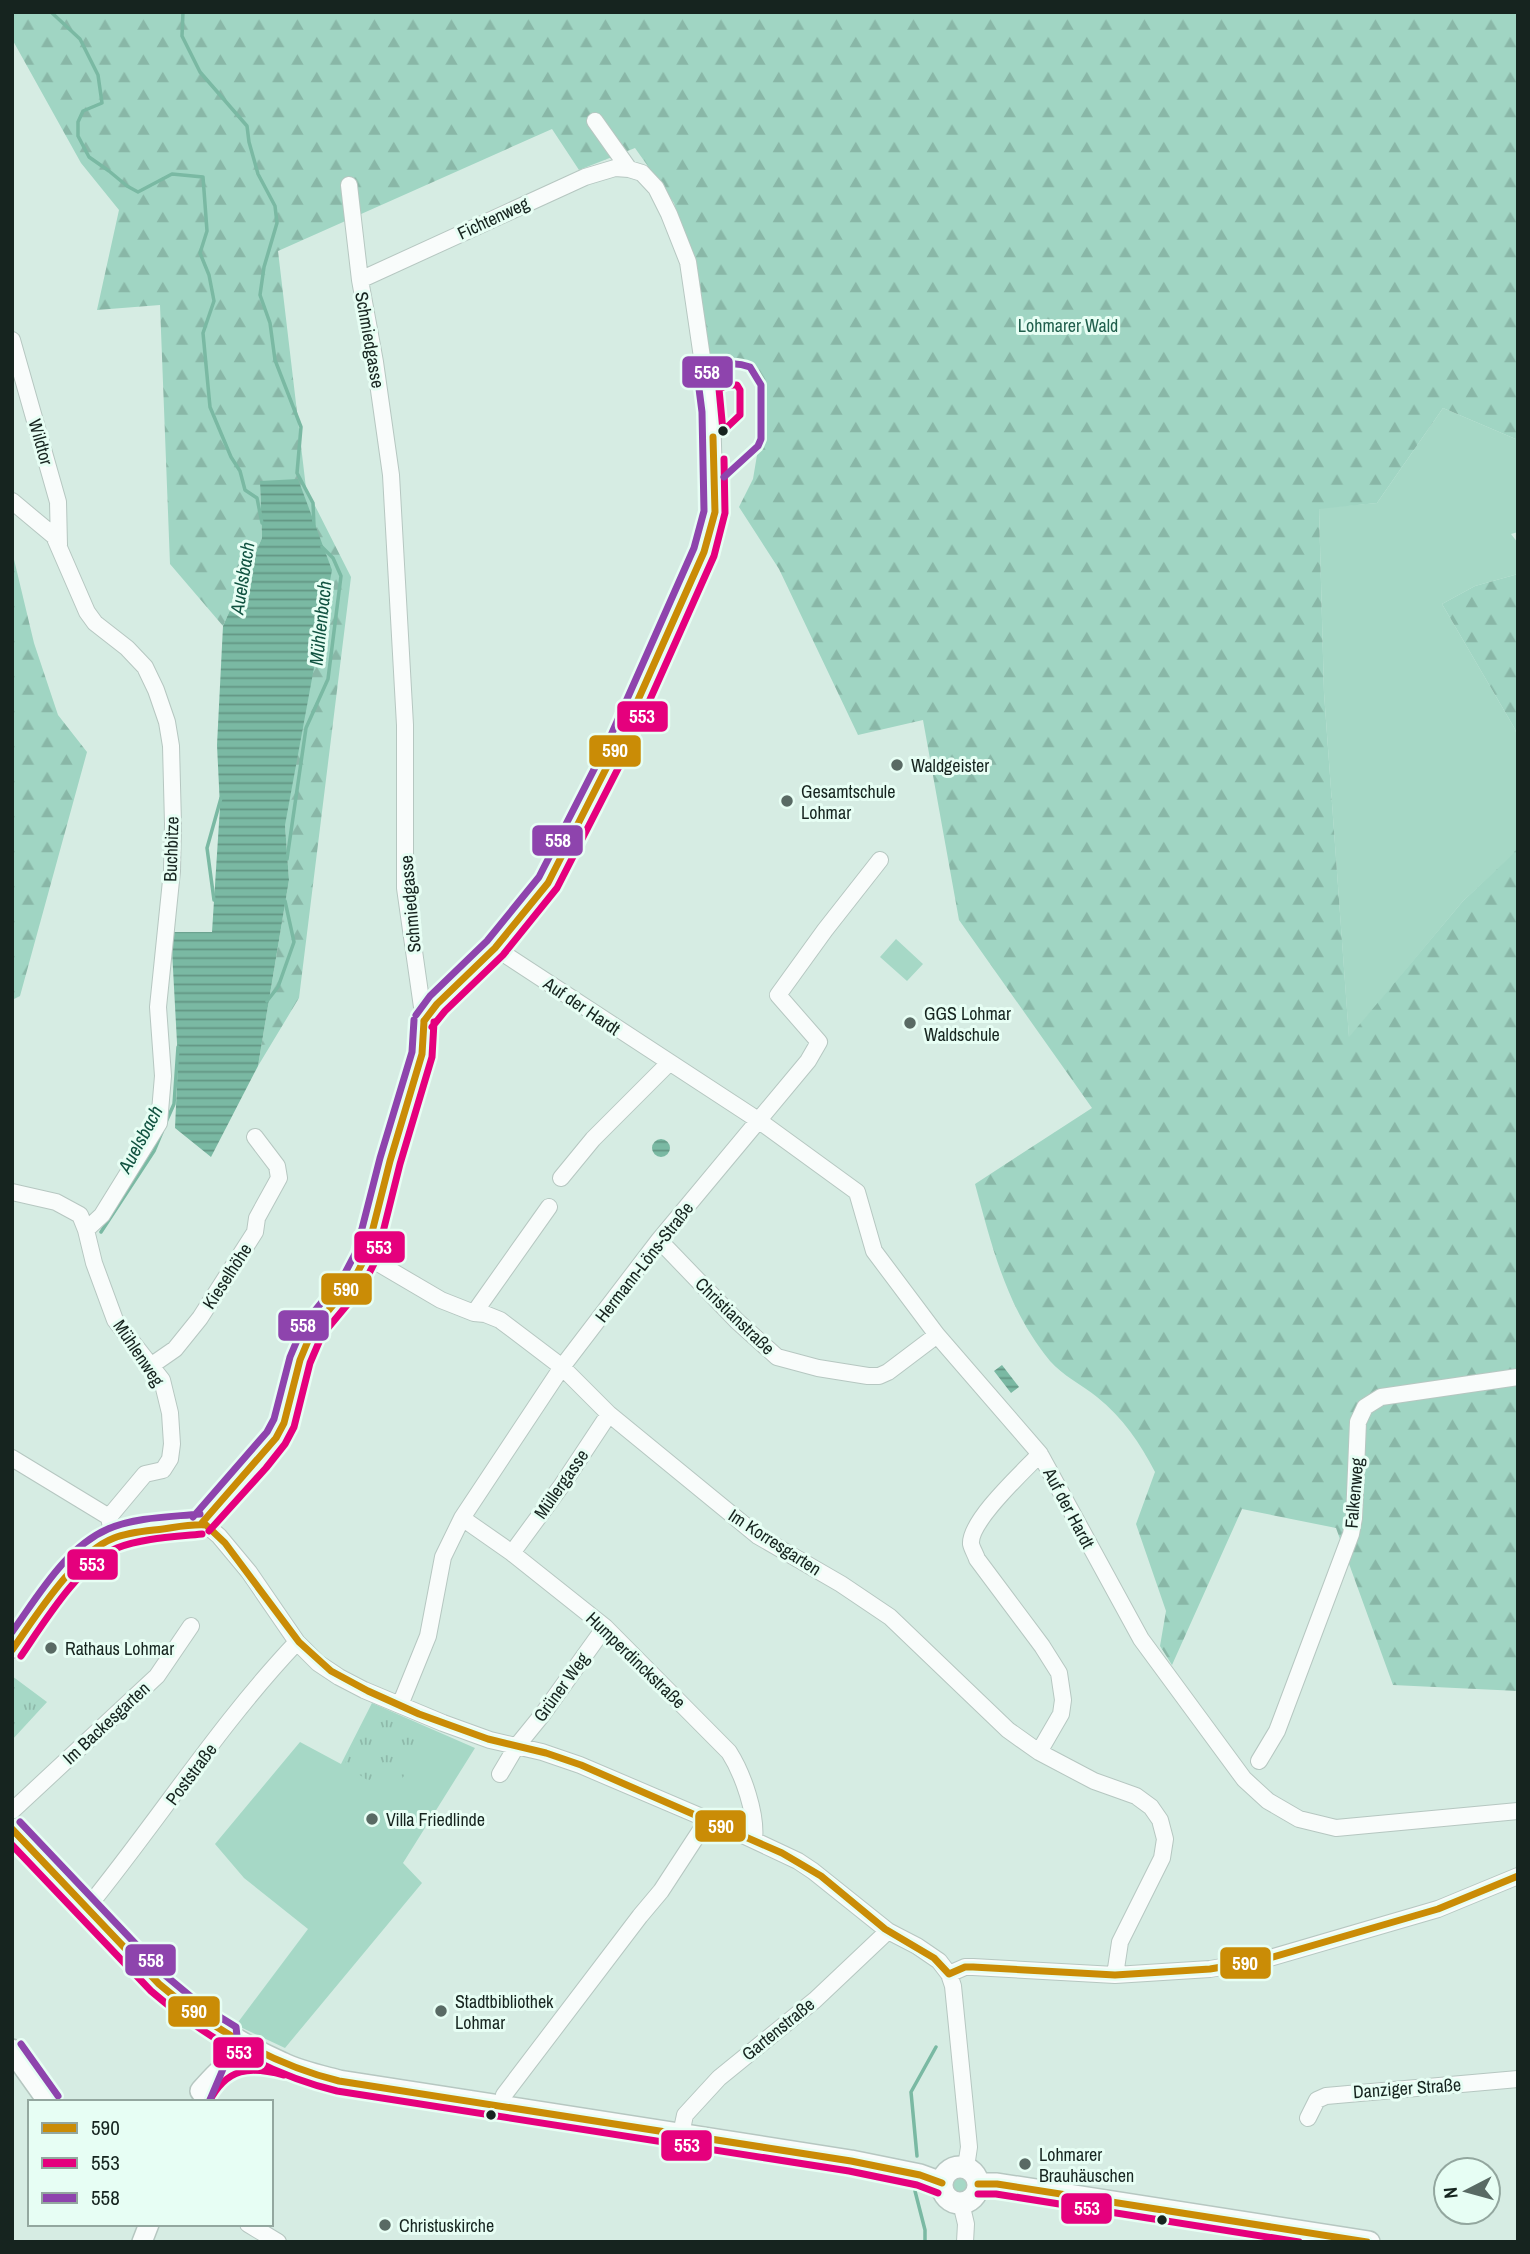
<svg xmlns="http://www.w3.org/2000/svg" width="1530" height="2254" font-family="'Archivo Narrow',sans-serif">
<defs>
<pattern id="forest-firs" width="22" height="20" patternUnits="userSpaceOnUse" patternTransform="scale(1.75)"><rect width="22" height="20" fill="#a0d5c3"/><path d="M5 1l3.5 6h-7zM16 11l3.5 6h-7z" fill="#89b7a7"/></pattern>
<pattern id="park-tufts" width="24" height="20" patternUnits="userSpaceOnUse" patternTransform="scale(1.75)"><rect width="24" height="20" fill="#a6d8c6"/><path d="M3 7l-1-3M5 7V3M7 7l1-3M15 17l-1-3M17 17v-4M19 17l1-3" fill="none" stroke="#8eb9aa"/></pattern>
<pattern id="water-rules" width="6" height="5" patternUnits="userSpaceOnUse" patternTransform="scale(1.75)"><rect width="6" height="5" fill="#7ab9a3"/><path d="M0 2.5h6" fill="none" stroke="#639684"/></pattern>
</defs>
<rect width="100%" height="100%" fill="#d6ece3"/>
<path fill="#a6d8c6" d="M1443,408L1518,440V532L1511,534L1518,543V574L1475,586L1442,604L1515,729L1518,739V846L1514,854L1463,901L1349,1038L1324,693L1319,508L1377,503Z
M896,939L923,964L907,981L880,957Z
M372,1703L475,1748L403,1863L422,1883L285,2048L236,2025L308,1929L244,1878L215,1844L300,1742L341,1764Z"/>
<path fill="url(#forest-firs)" d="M12,12H1518V440L1443,408L1377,503L1319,509L1324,693L1349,1037L1463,901L1513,854L1518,846V1691L1393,1685L1336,1528L1242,1509L1172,1665L1160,1646L1166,1611L1136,1524L1155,1472C1140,1443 1123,1418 1097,1397C1082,1385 1062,1375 1050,1361C1007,1309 992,1247 975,1184L1092,1108L959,920L923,720L858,735L779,569L739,507L753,479L760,437L761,380L754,368L738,361L710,363L700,290L674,203L635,148L579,170L552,129L278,251L306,488L351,577L299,998L258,1066L289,880L260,482L262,538L223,626L170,564L160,305L97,310L119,210L81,163L12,39Z
M12,551L34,643L58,715L87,752L20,996L12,1000Z
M1518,574V739L1515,729L1442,604L1475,586Z"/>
<path fill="url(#park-tufts)" d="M12,1676L47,1702L12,1740Z
M375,1706L434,1732L397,1786L377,1772L369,1781L344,1765Z
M950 2185a10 10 0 1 1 20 0a10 10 0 1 1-20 0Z"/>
<path fill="url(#water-rules)" d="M298,479L332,570L285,825L289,880L258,1066L211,1157L175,1128L178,1061L171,932H212L220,807L217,745L223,626L262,538L260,481Z
M652 1148a9 9 0 1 1 18 0a9 9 0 1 1-18 0Z
M1002,1365L1019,1387L1011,1393L994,1371Z"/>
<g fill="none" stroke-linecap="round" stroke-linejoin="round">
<path stroke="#7ab9a3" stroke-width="3.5" d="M51,12L80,39L98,75L102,103L83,111L78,122V136L89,157L109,171L127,186L138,192L172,174L203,177L207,231L200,253L209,275L214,301L203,333L210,407L231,457L240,471L245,490L257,498L262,523
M183,12L182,36L200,72L247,126L249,142L258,174L275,206L277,223L264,267L260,295L270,323L275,360L301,427L297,473L313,503L314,526
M287,859L306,728L328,679L341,576L333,558L322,547
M214,900L207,848L221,798
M267,1001L278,987L294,942L285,901
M166,1122L174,1104L178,1047
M101,1232L154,1151L162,1132
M917,2156L911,2092L936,2047
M915,2191L925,2230V2242"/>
<g stroke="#b6c7c1" stroke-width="18">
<path id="minor" d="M360,280L585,177L615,168L629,169
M12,340L58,502L59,545
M12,501L54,536L87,612L95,623L127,648L145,667L156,690L167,722L171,746L173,824L172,871L158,1007L163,1076L159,1123L102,1215L86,1230
M495,948L758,1120L857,1192L874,1251L937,1335L1040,1454L1141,1639L1244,1779L1268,1801L1299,1819L1336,1828L1518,1811
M424,1021L437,1004L495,948L548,883L617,747L704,552L715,512L712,411L704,371L688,262L669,214L656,188L642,173L629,169L595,121
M561,1178L593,1139L669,1063
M12,1192L56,1202L80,1215L86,1230L94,1263L115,1320L162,1380L170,1413L172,1444L170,1459L163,1470L145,1474L109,1517L113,1538
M659,1240L737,1321L777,1357L818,1368L868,1376H879L888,1372L937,1335
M366,1256L441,1300L474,1313L485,1314L500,1320L562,1367L609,1414L758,1536L841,1584L890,1617L1008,1730L1039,1752L1094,1781L1136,1796L1151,1807L1160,1820L1165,1839L1162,1858L1120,1942L1115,1975
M474,1313L549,1207
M152,1365L175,1349L200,1318L255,1232L257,1218L279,1178L277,1166L255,1137
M12,1458L109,1517
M462,1518L512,1553L605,1627L729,1752C743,1774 757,1814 754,1840
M201,1524L258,1461L276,1438L284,1423L300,1360L313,1329L353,1281L366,1256L390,1161L422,1054L424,1021L405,888V725L391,475L375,362L360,280L349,185
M512,1553L562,1485L609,1414
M12,1650L69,1576L86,1555L96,1547L113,1538L178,1527L206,1525L219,1536L249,1572L297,1642L318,1663L339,1677L364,1690L443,1723L490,1740L542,1752L580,1765L730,1829L798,1861L813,1871L888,1931L917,1946L939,1961L949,1974L953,1986L969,2147L966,2167
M400,1705L428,1636L443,1557L462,1518L562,1367L659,1240L808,1061L819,1042L778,995L825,930L880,860
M1039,1752L1061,1714L1063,1700L1059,1673L1042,1646L977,1559C976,1555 972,1549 971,1544C969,1521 1024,1471 1040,1454
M1259,1761L1277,1731L1351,1534L1354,1518L1358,1422L1365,1407L1381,1397L1518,1377
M500,1774L516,1747L542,1715L605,1627
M12,1811L157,1676L191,1626
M87,1908C158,1821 220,1723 297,1642
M949,1974L965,1967H973L1115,1975L1210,1969L1263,1960L1438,1909L1518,1876
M504,2108V2095L640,1916L661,1891L708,1819
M1308,2118L1317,2100L1326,2096L1518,2079
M681,2134L685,2115L719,2078L815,2000L888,1931
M961,2203L966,2224L965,2242
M248,2224L278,2242"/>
</g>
<g stroke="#b6c7c1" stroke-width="22">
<path id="tertiary" d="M142,2242L149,2224"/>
</g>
<g stroke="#b6c7c1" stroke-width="24">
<path id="secondary" d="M12,1829L159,1984C195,2016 238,2043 282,2063C300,2072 320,2076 339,2081L851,2161L920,2175L942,2183
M12,2050L49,2102
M201,2091C226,2063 232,2056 271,2062
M942 2185a18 18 0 1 1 36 0a18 18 0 1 1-36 0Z
M978,2184H997L1369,2242"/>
</g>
<use href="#minor" stroke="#f9fcfb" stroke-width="16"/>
<use href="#tertiary" stroke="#f9fcfb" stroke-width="19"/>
<use href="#secondary" stroke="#f9fcfb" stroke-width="21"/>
<g stroke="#e7fef4" stroke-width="12">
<path id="bus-1" d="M424,1021L437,1004L495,948L548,883L617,747L704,552L715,512L713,437
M201,1524L276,1438L284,1423L300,1360L313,1329L353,1281L366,1256L390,1161L422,1054L424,1021
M12,1650C36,1616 75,1553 114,1538C129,1532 147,1531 163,1529C177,1527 191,1524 206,1525L225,1543L299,1642L331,1671L368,1691L419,1714L488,1739L546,1753L581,1765L782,1853L821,1876L885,1929L934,1958L949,1974L965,1967H973L1115,1975L1210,1969L1263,1960L1438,1909L1518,1876
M12,1829L159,1984C212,2029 271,2064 339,2081L851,2161L920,2175L942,2183
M978,2184H997L1367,2242"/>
</g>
<g stroke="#e7fef4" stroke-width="12">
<path id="bus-2" d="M727,385H737L740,390V415L723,431L719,389Z
M432,1027L445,1011L503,955L557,888L627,751L714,556L725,513L724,459
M209,1531L266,1468L285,1444L294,1427L310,1363L322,1335L362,1287L376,1260L400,1164L432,1057L434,1022
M21,1656C43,1624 80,1563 117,1548C143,1538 174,1537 202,1534
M12,1845L151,1991C206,2038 267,2074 337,2091L849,2171L917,2185L938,2193
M209,2102C227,2067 250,2066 284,2075
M978,2194H996L1299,2242"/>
</g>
<g stroke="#e7fef4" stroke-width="12">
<path id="bus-3" d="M416,1015L430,996L487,941L539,877L608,742L694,548L704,511L702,412L698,381C710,364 732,360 750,367L761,385V439L758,446L724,477
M193,1517L267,1432L274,1419L290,1357L304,1324L344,1275L356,1252L380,1158L412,1052L414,1020
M12,1632C38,1596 66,1547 108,1529C136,1517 170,1517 200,1514
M20,1822L166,1976L202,2006L236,2027L237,2036L209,2102
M21,2044L58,2096"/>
</g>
<use href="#bus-1" stroke="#ca8c06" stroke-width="7"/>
<use href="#bus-2" stroke="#e5007d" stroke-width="7"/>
<use href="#bus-3" stroke="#8e44ad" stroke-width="7"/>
</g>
<g fill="#16241f" stroke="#e7fef4" stroke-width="2.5">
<circle cx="723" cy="431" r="6"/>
<circle cx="491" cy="2115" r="6"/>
<circle cx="1162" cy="2220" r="6"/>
</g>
<g fill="#596a64" stroke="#e7fef4" stroke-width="2.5">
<circle cx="897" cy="765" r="7"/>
<circle cx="787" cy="801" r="7"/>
<circle cx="910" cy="1023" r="7"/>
<circle cx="51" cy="1648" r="7"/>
<circle cx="372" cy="1819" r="7"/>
<circle cx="441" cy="2011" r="7"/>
<circle cx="1025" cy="2164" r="7"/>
<circle cx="385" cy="2225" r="7"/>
</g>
<g text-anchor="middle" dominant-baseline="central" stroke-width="6" stroke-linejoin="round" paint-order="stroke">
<g font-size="18" fill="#16241f" stroke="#e7fef4">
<text transform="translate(493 218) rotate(-25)">Fichtenweg</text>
<text transform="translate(370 340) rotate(80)">Schmiedgasse</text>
<text transform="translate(41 442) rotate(74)">Wildtor</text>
<text transform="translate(171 849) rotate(-88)">Buchbitze</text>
<text transform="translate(410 904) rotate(-95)">Schmiedgasse</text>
<text transform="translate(582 1006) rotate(34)">Auf der Hardt</text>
<text transform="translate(644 1262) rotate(-52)">Hermann-Löns-Straße</text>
<text transform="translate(227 1276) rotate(-57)">Kieselhöhe</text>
<text transform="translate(735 1316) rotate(44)">Christianstraße</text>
<text transform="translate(139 1353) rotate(56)">Mühlenweg</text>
<text transform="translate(561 1484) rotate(-55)">Müllergasse</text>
<text transform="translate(1354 1493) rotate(-85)">Falkenweg</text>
<text transform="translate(1069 1508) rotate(62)">Auf der Hardt</text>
<text transform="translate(775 1542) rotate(33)">Im Korresgarten</text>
<text transform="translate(636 1660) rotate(44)">Humperdinckstraße</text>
<text transform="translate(561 1687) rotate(-54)">Grüner Weg</text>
<text transform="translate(106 1723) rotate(-43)">Im Backesgarten</text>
<text transform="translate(191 1774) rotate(-53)">Poststraße</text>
<text transform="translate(778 2029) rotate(-39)">Gartenstraße</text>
<text transform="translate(1407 2088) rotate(-4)">Danziger Straße</text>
</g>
<g font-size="18" fill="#1f5e4b" stroke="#e7fef4">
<text x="1068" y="325">Lohmarer Wald</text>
</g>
<g font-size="18" fill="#16241f" stroke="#e7fef4" text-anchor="start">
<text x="911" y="765">Waldgeister</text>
<text x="801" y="791">Gesamtschule<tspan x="801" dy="21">Lohmar</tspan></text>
<text x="924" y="1013">GGS Lohmar<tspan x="924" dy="21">Waldschule</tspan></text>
<text x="65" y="1648">Rathaus Lohmar</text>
<text x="386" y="1819">Villa Friedlinde</text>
<text x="455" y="2001">Stadtbibliothek<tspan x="455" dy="21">Lohmar</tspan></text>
<text x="1039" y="2154">Lohmarer<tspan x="1039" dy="21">Brauhäuschen</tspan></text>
<text x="399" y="2225">Christuskirche</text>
</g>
<g font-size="19" font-style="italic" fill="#105240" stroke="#e7fef4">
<text transform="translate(242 578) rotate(-81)">Auelsbach</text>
<text transform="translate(320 623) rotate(-84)">Mühlenbach</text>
<text transform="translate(140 1139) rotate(-62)">Auelsbach</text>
</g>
</g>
<g stroke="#e7fef4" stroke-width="2.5">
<rect x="681" y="355" width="53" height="34" rx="7" fill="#8e44ad"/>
<rect x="616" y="700" width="53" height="33" rx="7" fill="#e5007d"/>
<rect x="588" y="734" width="54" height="34" rx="7" fill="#ca8c06"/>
<rect x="531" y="824" width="53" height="33" rx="7" fill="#8e44ad"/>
<rect x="353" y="1230" width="53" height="34" rx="7" fill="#e5007d"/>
<rect x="320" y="1272" width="53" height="34" rx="7" fill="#ca8c06"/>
<rect x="277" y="1309" width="53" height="33" rx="7" fill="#8e44ad"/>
<rect x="66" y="1548" width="53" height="33" rx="7" fill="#e5007d"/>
<rect x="694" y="1809" width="53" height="34" rx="7" fill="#ca8c06"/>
<rect x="124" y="1943" width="53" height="34" rx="7" fill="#8e44ad"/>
<rect x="1219" y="1946" width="53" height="34" rx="7" fill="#ca8c06"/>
<rect x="167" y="1995" width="54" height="33" rx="7" fill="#ca8c06"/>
<rect x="212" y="2036" width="53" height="33" rx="7" fill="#e5007d"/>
<rect x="660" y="2129" width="53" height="33" rx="7" fill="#e5007d"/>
<rect x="1060" y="2192" width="53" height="33" rx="7" fill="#e5007d"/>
</g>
<g font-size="19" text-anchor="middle" font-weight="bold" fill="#fff">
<text x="707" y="379">558</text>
<text x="642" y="723">553</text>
<text x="615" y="757">590</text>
<text x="558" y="847">558</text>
<text x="379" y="1254">553</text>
<text x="346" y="1296">590</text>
<text x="303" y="1332">558</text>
<text x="92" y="1571">553</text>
<text x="721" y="1833">590</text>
<text x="151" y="1967">558</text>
<text x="1245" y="1970">590</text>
<text x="194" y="2018">590</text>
<text x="239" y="2059">553</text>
<text x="687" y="2152">553</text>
<text x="1087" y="2215">553</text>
</g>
<rect width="1530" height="2254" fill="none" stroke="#16241f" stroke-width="28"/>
<rect x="28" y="2100" width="245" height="126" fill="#e7fef4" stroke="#93a79f" stroke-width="2"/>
<rect x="42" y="2123" width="35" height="10" fill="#ca8c06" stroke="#93a79f" stroke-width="2"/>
<text x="91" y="2135" font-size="21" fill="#16241f">590</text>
<rect x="42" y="2158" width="35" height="10" fill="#e5007d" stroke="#93a79f" stroke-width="2"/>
<text x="91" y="2170" font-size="21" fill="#16241f">553</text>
<rect x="42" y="2193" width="35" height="10" fill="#8e44ad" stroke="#93a79f" stroke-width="2"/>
<text x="91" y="2205" font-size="21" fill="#16241f">558</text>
<g transform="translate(1467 2191) rotate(264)"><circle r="33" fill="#e7fef4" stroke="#93a79f" stroke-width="2"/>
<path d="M0-5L12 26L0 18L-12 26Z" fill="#596a64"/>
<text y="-10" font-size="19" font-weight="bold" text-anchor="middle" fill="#16241f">N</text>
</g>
</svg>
